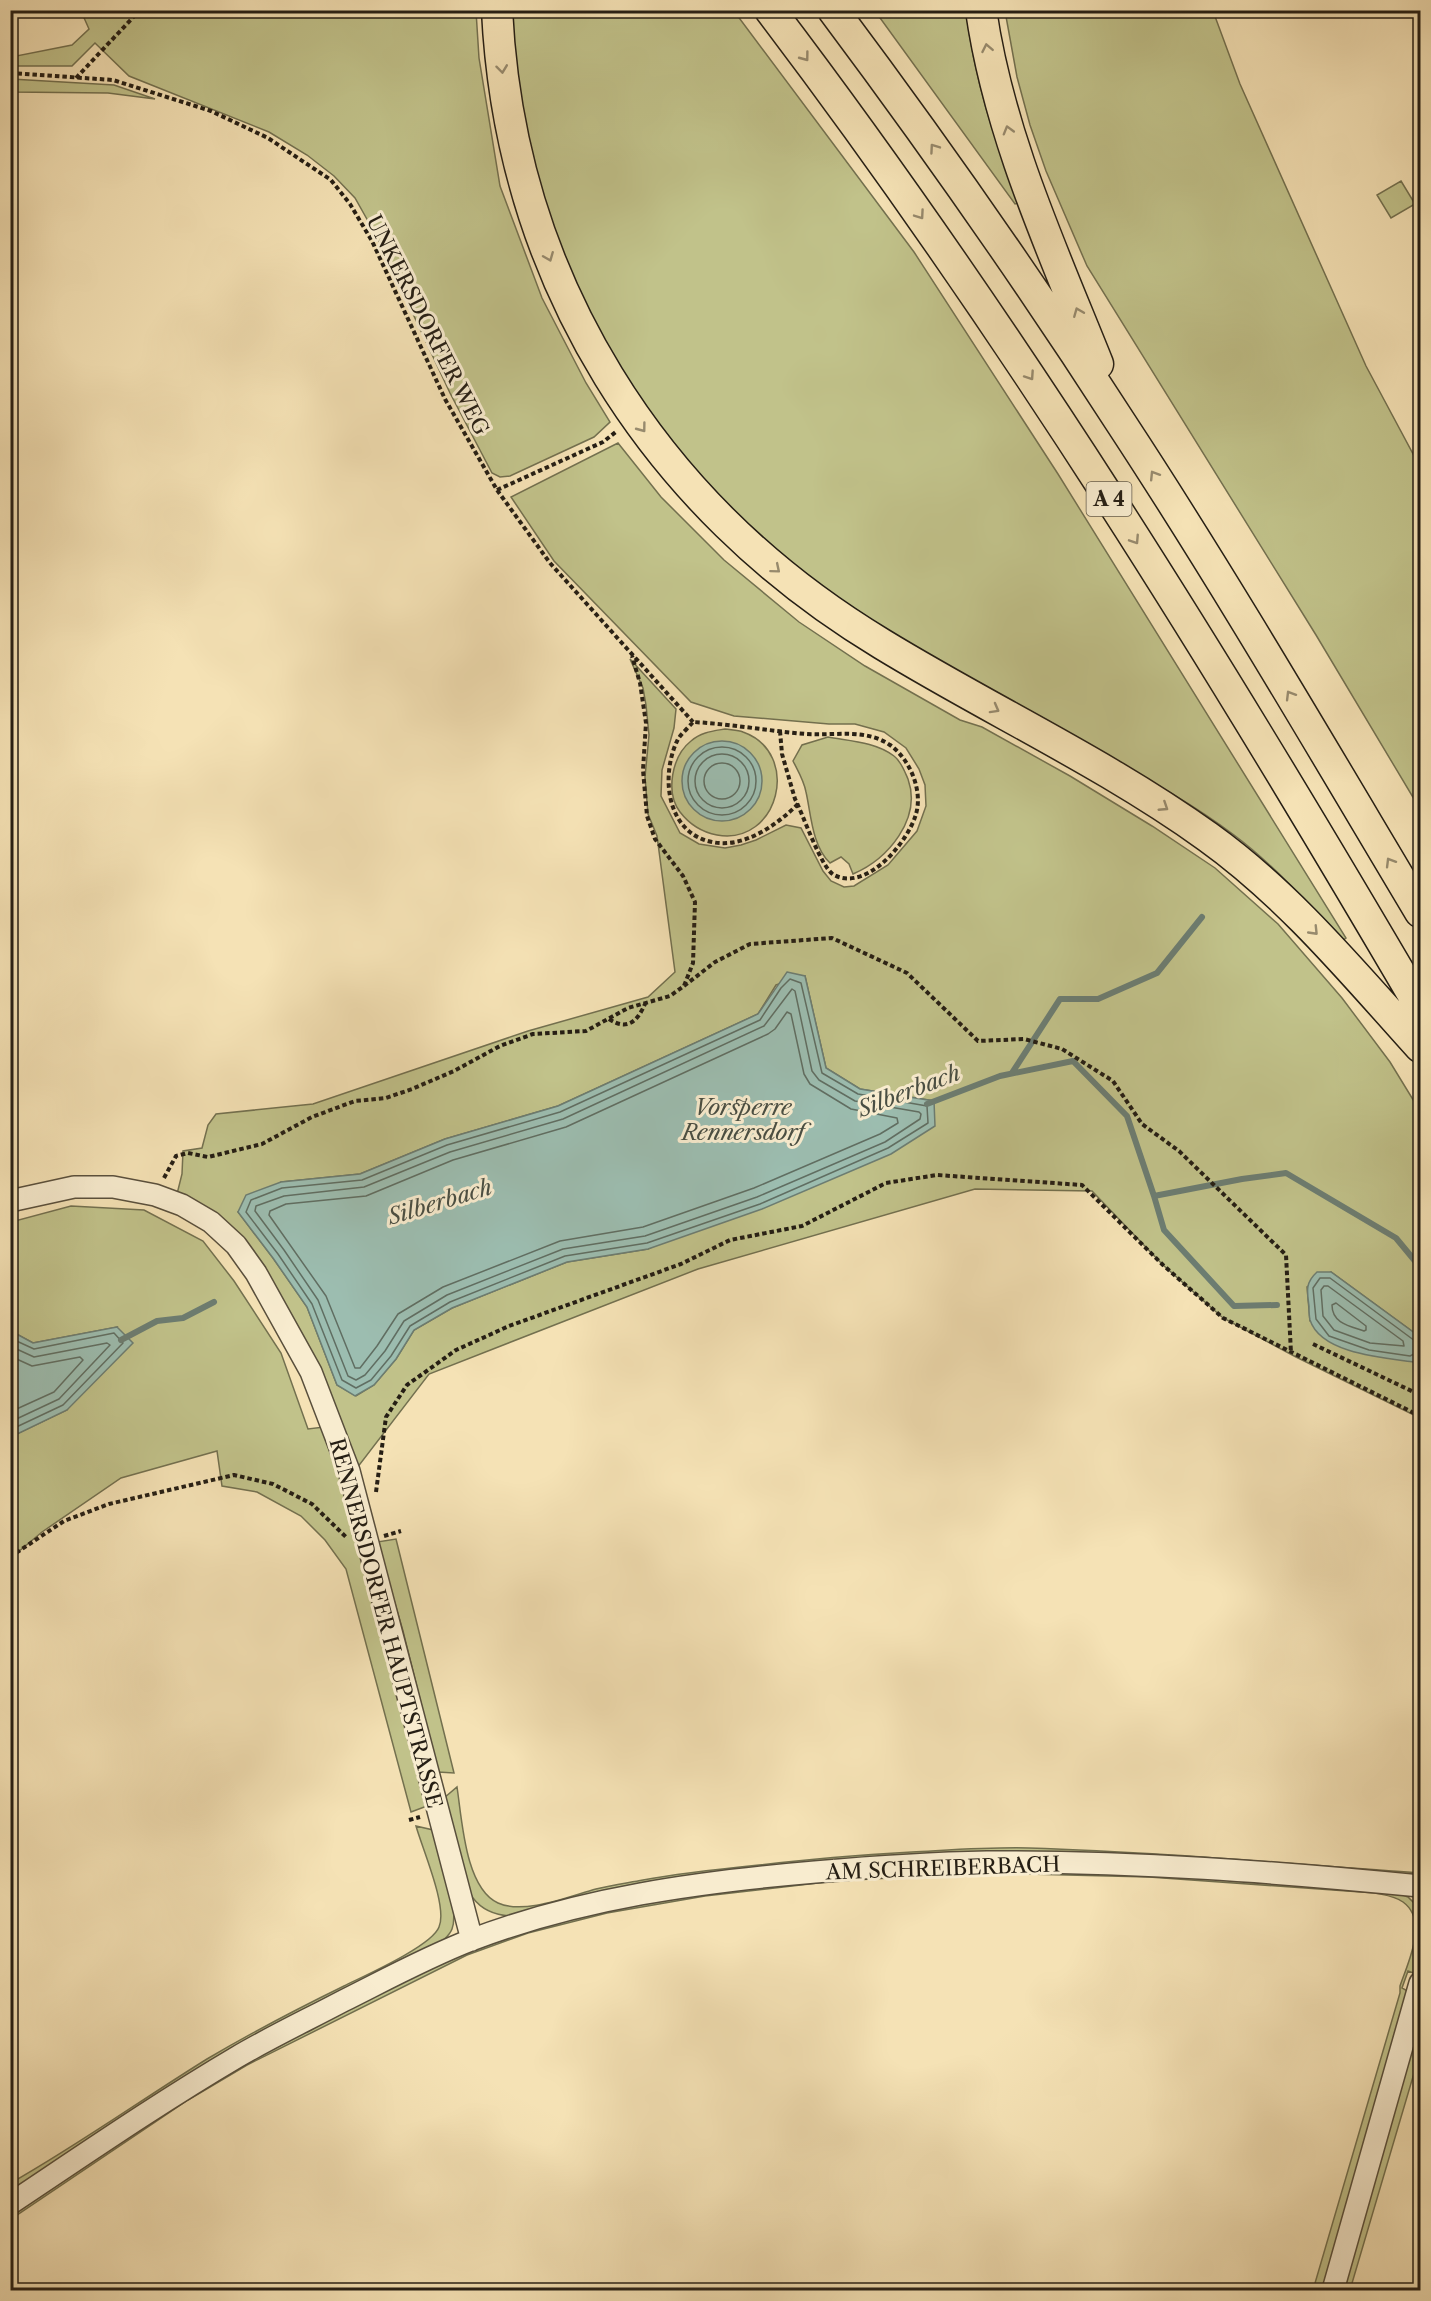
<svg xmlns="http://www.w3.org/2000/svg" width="1431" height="2301" font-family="'Libre Caslon Text',serif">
<rect width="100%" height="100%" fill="#f5e2b5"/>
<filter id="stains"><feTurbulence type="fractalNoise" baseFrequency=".00333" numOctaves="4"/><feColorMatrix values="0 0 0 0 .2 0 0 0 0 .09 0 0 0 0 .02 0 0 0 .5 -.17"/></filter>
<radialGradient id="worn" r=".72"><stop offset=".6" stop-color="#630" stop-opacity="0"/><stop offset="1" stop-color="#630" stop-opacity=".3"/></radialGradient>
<path fill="#c1c28a" stroke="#73704f" stroke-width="1.5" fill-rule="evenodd" d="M81,11H476L479,58L500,186L542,298L586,383L610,422L594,437L510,476L500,477L492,473L450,393L377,237L355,198L334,176L307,155L269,132L129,76L95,43L72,66H11V57L72,45L89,29Z
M512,11H734L914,252L1058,474L1346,938L1342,941C1310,905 1273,864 1234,835C1190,802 1142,776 1094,749C1016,705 936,662 861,613C655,479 521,258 512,11Z
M875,11H966C974,78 994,140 1019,203L1015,204Z
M1005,11H1213L1240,84L1366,366L1420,467V809L1316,635L1087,266L1046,171L1030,125L1017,77Z
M11,79L114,85L155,99L108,93L11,92Z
M1401,181L1415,204L1391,218L1377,195Z
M618,443L661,497L724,560L799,622L865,666L960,720L982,727L1070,776L1152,826L1215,868L1278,924L1342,998L1390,1062L1420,1111V1337L1331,1272L1307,1287L1310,1321L1414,1362L1420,1353V1418L1296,1357L1223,1318L1163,1265L1092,1191L975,1189L698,1269L429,1374L357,1468L339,1415L302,1335L278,1292L177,1194L182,1174L183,1151L202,1148L208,1125L216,1114L313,1104L528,1031L648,997L675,972L657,836L648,814L645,777L649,735L646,705L643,688L630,659L676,709L674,728L662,770L661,796L680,833L699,844L725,848L741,845L756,840L786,825L801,828L823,871L831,881L844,887L854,886L888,865L917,831L926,806L925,785L919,769L906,748L884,732L855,724H829L734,716L691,702L554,561L511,497ZM805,976L826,1068L860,1089L934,1101L648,1249L567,1262L452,1308L414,1330L396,1359L374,1385L356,1396L337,1385L307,1307L273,1258L238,1212L281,1182L360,1174L445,1139L558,1106L758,1014L776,985Z
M725,729C731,730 738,730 743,732C802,753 779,846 717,835C701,832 690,825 680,812C665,792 672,756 691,741C701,732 713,731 725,729Z
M828,737C850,741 876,742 894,756C901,761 905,772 908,779C922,819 888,859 853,874L849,864L841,857L830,863C812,846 811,814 806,792C804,781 798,771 793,761L802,745Z
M71,1206L144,1210L203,1241L234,1281L281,1353L308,1429L324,1427L336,1464L427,1806L411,1812L346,1569L325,1540L301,1516L257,1492L222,1486L217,1451L121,1478L42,1532L11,1558L10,1437L67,1410L117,1327L33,1343L11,1331V1222Z
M396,1539L454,1773L438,1772L403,1631L377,1542Z
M457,1787C462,1819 465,1888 498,1903C524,1915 570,1896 596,1889C611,1885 627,1883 643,1880C681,1873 720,1869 759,1865C810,1859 861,1855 912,1852C951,1850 990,1847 1029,1848C1159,1852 1290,1864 1420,1873V1880L1027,1853L510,1916C495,1915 482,1910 473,1898C461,1881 450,1821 444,1798Z
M416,1826L433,1830C439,1853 460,1908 452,1929C450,1935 444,1939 440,1944L11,2196V2183C78,2145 141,2100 207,2059C251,2033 297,2009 344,1986C364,1976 432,1946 439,1927C448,1907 422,1848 416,1826Z
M941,1871L1150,1873L1395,1892L1408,1897L1420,1909V1959L1416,1974L1408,1971L1402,1988L1411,1993L1327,2290H1313L1400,1993V1986C1408,1962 1429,1921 1403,1902C1395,1896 1384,1895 1375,1893L1149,1877L984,1873L835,1881L705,1896L607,1913L528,1933L467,1955L247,2065L188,2100L11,2219V2213L244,2061L465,1950L555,1921L705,1892Z
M1420,2018V2053L1350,2290H1343Z"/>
<path fill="#9cbdb0" stroke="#6c7d72" stroke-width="1.5" d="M682 781a40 40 0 1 1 80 0a40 40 0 1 1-80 0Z
M787,972L805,976L826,1068L860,1089L934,1101L935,1126L891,1154L762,1209L648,1249L567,1262L452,1308L414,1330L396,1359L374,1385L355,1396L337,1385L307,1307L273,1258L238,1212L246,1195L281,1182L360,1174L445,1139L558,1106L758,1014Z
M1317,1272H1331L1420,1337V1353L1414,1362C1385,1358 1321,1354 1310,1320C1309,1316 1309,1311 1309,1306C1307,1291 1305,1283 1317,1272Z
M117,1327L133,1343L67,1410L11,1437V1331L33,1343Z"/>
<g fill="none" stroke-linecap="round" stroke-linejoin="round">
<path stroke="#606e62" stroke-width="1.5" d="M688 781a34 34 0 1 1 68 0a34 34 0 1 1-68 0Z
M695 781a27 27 0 1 1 54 0a27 27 0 1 1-54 0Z
M704 781a18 18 0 1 1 36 0a18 18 0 1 1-36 0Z
M790,979L801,983L822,1073L858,1094L927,1106L928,1123L888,1148L760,1204L647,1243L565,1256L450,1302L410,1326L391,1356L371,1380L356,1388L342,1380L312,1304L278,1254L246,1212L251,1200L282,1188L362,1180L447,1145L560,1112L760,1020L781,988Z
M792,989L795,991L812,1071L819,1080L855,1101L919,1112L921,1114L920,1119L885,1142L757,1197L645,1236L563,1249L447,1295L404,1321L385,1351L365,1375L356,1380L348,1376L318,1300L284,1250L255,1211L256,1206L284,1196L364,1187L450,1152L563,1119L764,1026Z
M787,1012L791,1014L804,1074L810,1084L851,1109L897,1118L898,1123L880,1134L754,1188L643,1227L560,1241L443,1287L398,1314L377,1346L360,1368H355L326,1296L269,1215L270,1211L286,1204L366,1196L453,1160L566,1127L768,1034L775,1029Z
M1324,1286H1328L1403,1341L1404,1346L1370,1343L1334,1330L1323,1316L1321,1290Z
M1336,1303L1366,1326V1330L1364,1331C1349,1326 1332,1323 1332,1305Z
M10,1338L34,1349L114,1333L123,1343L63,1405L10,1430
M1420,1342L1415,1341L1330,1278H1320L1313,1288L1316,1319L1329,1336L1369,1350L1410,1356L1420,1351
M10,1346L34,1357L107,1343L110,1345L59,1399L10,1422
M10,1356L32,1366L80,1357L83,1360L54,1392L10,1412"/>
<path stroke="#6c7d72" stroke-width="6" d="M1012,1073L1060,999H1098L1157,973L1202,917
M927,1104L1000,1076L1073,1061L1127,1116L1154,1196L1242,1179L1286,1173L1396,1238L1420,1267
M1154,1196L1164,1230L1234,1306L1277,1305
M121,1340L157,1321L183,1318L214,1302"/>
<g stroke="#594f3c" stroke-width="24">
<path id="minor" d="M10,1201L74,1187H113L155,1195L182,1205L211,1222L236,1245L256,1273L311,1372L349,1471L472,1940
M10,2204C85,2154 159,2103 237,2057C271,2037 307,2020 343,2001C385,1980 427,1957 471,1940C581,1898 698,1882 815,1872C872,1867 930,1863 987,1862C1132,1861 1277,1872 1420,1886
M1333,2290L1420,1983"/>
</g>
<g stroke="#251e14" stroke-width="33">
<path id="highway" d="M497,10C510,279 653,506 882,644C990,710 1105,763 1208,837C1289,895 1354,974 1420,1047
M770,10C1010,326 1220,665 1420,1007
M833,10C934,145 1030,282 1121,423C1226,583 1322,748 1420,912
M981,10C999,135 1052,249 1098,364"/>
</g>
<path stroke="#251e14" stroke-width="4" stroke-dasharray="4.5 3" stroke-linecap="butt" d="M10,73L113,80L211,111L268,138L331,180L350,204L372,241L445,399L497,490L550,563L693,722
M76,78L140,10
M497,490L603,442L617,431
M780,731L782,754L795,799C803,814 821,868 834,875C867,892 908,842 916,814C923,791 910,759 890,745C865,728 835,736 806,734C769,731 731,724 693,722C689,727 682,733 678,739C660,775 666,833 712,842C743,849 777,825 798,804
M684,986L715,962L750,944L832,938L907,973L978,1041L1024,1039L1062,1049L1113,1081L1142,1124L1179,1151L1286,1255L1291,1353
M609,1019C627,1031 637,1022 645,1004
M164,1178L176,1156L188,1153L208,1157L262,1144L312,1117L355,1101L386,1098L412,1089L454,1071L500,1046L533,1034L586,1031L628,1008L670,996L684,986L693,963L695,902L683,876L655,839L647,816L643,770L646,723L640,683L632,656
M1313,1344L1420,1395
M376,1492L386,1417L407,1385L456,1350L509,1326L681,1264L730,1240L802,1226L886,1183L937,1175L1082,1185L1163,1265L1223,1318L1420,1416
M384,1536L401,1531
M10,1557L64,1521L109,1504L234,1475L273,1484L312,1504L346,1537
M409,1820L420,1817"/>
<use href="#minor" stroke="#f8eccf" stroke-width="21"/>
<use href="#highway" stroke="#f5e2b5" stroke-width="30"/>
</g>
<defs><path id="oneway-chevron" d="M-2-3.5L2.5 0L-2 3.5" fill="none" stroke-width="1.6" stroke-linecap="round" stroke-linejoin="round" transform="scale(1.5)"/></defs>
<g stroke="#978a6d">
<use href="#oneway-chevron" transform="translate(987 48) rotate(-101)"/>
<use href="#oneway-chevron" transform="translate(805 57) rotate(53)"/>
<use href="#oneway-chevron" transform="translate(502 69) rotate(83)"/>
<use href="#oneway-chevron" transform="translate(1008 130) rotate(-106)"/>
<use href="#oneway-chevron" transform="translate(934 148) rotate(-125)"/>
<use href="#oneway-chevron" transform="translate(920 215) rotate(55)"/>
<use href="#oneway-chevron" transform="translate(549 257) rotate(68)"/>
<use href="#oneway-chevron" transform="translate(1078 312) rotate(-112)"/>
<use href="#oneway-chevron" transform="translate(1030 376) rotate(56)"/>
<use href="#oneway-chevron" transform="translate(642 428) rotate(53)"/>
<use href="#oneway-chevron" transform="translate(1154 475) rotate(-122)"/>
<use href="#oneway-chevron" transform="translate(1135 540) rotate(57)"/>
<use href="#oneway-chevron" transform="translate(776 569) rotate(40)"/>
<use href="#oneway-chevron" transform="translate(1290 695) rotate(-121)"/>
<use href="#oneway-chevron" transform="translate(995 709) rotate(29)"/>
<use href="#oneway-chevron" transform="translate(1164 807) rotate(33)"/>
<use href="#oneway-chevron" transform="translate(1390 862) rotate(-121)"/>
<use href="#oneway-chevron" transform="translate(1314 931) rotate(46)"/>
</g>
<g text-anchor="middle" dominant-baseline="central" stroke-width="6" stroke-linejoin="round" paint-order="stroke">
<rect fill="#f8eccf" stroke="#645c4c" stroke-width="1.5" x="1086.5" y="482" width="45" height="34" rx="4.5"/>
<g font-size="20" font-weight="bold" fill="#251e14">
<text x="1109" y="499">A 4</text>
</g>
<g font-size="21" fill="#251e14" stroke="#f8eccf">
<text transform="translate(428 325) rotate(63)">UNKERSDORFER WEG</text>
<text transform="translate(386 1623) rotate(75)">RENNERSDORFER HAUPTSTRASSE</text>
<text transform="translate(943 1868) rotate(-2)">AM SCHREIBERBACH</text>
</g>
<g font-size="22" font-style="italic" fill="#494e43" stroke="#f8eccf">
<text transform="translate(909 1091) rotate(-21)">Silberbach</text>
<text x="743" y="1107">Vorsperre<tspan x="743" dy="25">Rennersdorf</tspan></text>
<text transform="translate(440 1202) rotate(-17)">Silberbach</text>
</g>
</g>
<rect width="1431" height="2301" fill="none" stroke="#f5e2b5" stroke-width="36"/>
<rect x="12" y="12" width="1407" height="2277" fill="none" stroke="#251e14" stroke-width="3"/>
<rect x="18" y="18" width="1395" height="2265" fill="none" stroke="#251e14" stroke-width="1.5"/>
<rect width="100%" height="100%" filter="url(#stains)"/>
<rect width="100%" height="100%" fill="url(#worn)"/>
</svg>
